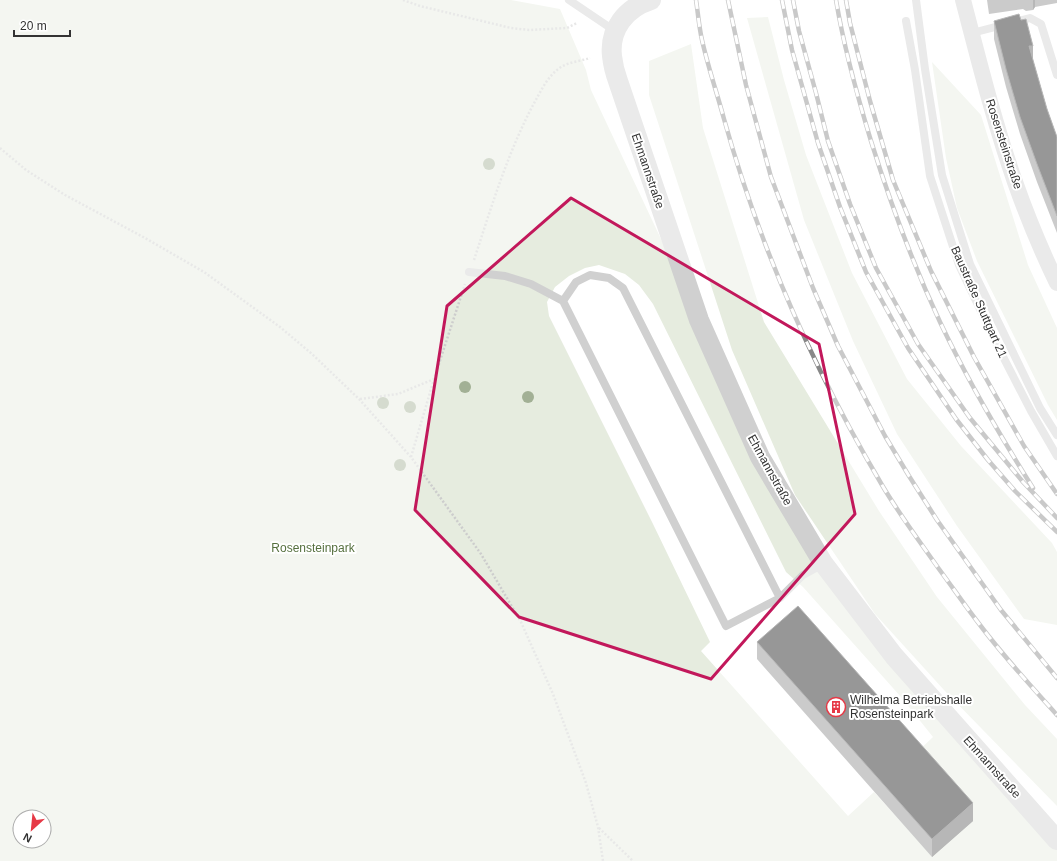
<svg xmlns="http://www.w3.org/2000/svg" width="1057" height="861" font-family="Helvetica,sans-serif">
<rect width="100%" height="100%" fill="#fff"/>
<path fill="#e6ecdf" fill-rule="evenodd" d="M0,0H511L560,9L586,70L591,90L699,320L823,563L1057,840V861H0ZM599,265L625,274L639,285L653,304L786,572L803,587L901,697L933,737L914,755L932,856L874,792L848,816L701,651L710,642L653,524L549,316L547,302L555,287L569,276L585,268ZM20,817H44V841H20Z
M768,17L784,80L806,155L852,273L907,379L961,446L1052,543L1057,552V625L1024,619L957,526L897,434L853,341L804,220L747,18Z
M691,44L703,128L764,322L879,511L937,597L1025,705L1057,739V806L944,690L875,614L795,495L732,350L649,95V61Z
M932,62L981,115L1028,265L1057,328V420L1048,405L977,261L957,208L946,158Z"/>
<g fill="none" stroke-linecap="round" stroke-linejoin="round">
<path stroke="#cdcdcd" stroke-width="2.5" stroke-dasharray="2 2" stroke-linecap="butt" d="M403,0L420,6L511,28L529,30L567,28L577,23
M0,148L26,170L65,195L145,238L204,272L280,327L312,354L359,399L411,457L481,554L521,622L553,694L586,783L598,827L603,861
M474,260C491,208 507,155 532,107C540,93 547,76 561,67C569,62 581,61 590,58
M360,399L398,394L434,379
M411,457L434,379L465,284
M599,828L633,861"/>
<path stroke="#d0d0d0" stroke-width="8" d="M569,0L615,31
M916,0L925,69L942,175L970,264L1040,408L1057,435
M906,21L915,70L930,176L959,265L997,345L1031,411L1057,456
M972,33L1030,18L1041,24L1057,75
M469,272L505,276L531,284L563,301
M780,598L726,626L563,301L576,282L590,275L609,278L623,288L780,598L803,575L823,564"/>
<path stroke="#d0d0d0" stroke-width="16" d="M963,0C979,61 994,122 1015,182C1027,216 1041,250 1057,283"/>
<path stroke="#d0d0d0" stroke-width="20" d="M651,0C626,8 609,29 612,56C613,65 615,73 618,81L699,320L760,457L823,563L894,656L1057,840"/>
<g stroke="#888" stroke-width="4.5">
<path id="rail" d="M696,0C698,13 699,27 702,40C708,67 717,93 724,119C760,248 814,370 882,485C899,514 920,542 939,569C953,588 966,607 980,625C1004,657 1031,686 1057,715
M728,0L746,85L771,177L813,288L838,346L885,436L909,476L937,520L1001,610L1057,678
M782,0L792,50L818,143L840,207L866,272L908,348L956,419L988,460L1015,491L1057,532
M793,0L799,31L816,93L828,141L850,204L876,268L918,344L970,418L1023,482L1057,518
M836,0C844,48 857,95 871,141C890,202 913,264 940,322C967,379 999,434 1033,488
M846,0L850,23L870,101L893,180L931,271L974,357L1024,446L1057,494"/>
</g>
<use href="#rail" stroke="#fff" stroke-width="3" stroke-dasharray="9" stroke-linecap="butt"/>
</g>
<g fill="#a2b095">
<circle cx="489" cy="164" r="6"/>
<circle cx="465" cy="387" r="6"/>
<circle cx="528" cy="397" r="6"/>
<circle cx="383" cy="403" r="6"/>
<circle cx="410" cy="407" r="6"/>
<circle cx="400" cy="465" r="6"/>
</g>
<path fill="#8c8c8c" d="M987,0H1057V3L1035,7L1033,10L1026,11L1023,9L989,14Z
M994,21L1033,60L1047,109L1057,137V233L1037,182L1020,134L1006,87L994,39Z
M757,642L973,821L932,857L757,659Z"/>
<path fill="#5f5f5f" d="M1033,0H1035V7L1033,10Z
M1029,46H1033V63Z
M973,803V821L932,857V839Z"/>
<path fill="#1a1a1a" stroke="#5f5f5f" d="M1019,14L1021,20L1026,19L1033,46H1029L1047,109L1057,137V216L1037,164L1020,117L1006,69L994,21Z
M798,606L973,803L932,839L757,642Z"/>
<path d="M0 0H1057V861H0ZM571,198L819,344L855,514L711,679L519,617L415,510L447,306Z" fill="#fff" fill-opacity=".55" fill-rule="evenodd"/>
<path fill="none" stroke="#c2185b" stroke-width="3" stroke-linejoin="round" d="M571,198L819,344L855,514L711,679L519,617L415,510L447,306Z"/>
<defs>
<g id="building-ring" transform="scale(1)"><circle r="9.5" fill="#fff" stroke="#e63946" stroke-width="1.5"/><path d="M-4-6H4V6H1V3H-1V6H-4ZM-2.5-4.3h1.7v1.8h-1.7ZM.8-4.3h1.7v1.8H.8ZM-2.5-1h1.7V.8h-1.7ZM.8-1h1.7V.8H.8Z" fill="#e63946"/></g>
</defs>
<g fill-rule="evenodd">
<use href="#building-ring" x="836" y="707"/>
</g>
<g text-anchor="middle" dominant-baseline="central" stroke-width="4" stroke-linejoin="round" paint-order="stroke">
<g font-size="12" fill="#333" stroke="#fff">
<text transform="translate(1004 144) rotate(72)">Rosensteinstraße</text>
<text transform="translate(648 171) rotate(71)">Ehmannstraße</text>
<text transform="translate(979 302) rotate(66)">Baustraße Stuttgart 21</text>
<text transform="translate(770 470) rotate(61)">Ehmannstraße</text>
<text transform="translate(992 767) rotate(48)">Ehmannstraße</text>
</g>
<g font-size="12" fill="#56703f" stroke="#fff">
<text x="313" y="548">Rosensteinpark</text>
</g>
<g font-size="12" fill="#333" stroke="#fff" text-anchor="start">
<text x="850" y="700">Wilhelma Betriebshalle<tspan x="850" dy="14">Rosensteinpark</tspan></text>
</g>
</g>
<g transform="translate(32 829) rotate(207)"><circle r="19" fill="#ffffff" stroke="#adadad"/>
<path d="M0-3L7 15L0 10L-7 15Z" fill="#e63946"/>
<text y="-6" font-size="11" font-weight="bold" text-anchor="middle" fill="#333333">N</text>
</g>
<path d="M14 30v6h56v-6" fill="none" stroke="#333333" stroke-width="2"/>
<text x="20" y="30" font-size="12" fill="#333333" stroke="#ffffff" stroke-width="3" paint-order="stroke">20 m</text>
</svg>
